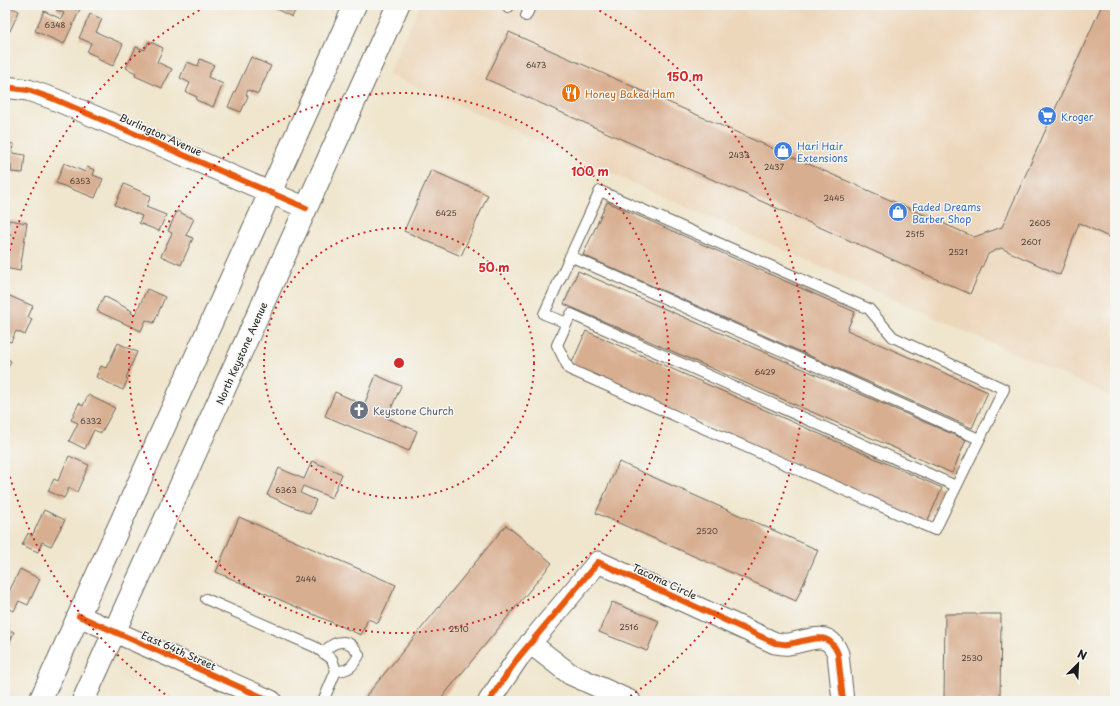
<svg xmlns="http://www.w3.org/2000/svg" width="1120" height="706" font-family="'Playpen Sans',sans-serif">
<rect width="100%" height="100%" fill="#f6f6f2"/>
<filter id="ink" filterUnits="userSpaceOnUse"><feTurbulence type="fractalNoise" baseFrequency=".025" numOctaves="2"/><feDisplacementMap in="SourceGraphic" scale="8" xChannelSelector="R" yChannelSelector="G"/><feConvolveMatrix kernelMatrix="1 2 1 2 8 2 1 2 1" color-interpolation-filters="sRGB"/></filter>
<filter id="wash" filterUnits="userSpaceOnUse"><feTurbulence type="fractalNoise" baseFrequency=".012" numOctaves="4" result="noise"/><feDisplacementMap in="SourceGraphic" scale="16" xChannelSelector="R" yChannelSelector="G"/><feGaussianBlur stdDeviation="0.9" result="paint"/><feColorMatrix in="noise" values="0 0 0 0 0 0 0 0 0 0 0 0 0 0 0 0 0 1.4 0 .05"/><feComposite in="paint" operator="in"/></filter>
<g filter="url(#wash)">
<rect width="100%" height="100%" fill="#f0e6ce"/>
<path fill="#edd7bb" d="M420,5H1115V398L388,74Z"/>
<g id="blocks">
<path fill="#d8ae90" d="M5,5L19,11L10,31L5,29Z
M59,5H76L81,7L64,44L35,31L44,11L61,19L64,13L56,10Z
M273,5H298L292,17L272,7Z
M1102,5H1115V240L1079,223L1060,275L1001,248L988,254L970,294L486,79L509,32L974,237L1002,227Z
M90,14L102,19L96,32L123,44L113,66L97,59L98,57L87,52L91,43L79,38Z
M149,41L163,48L157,62L172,69L162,88L135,76L136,73L126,68L136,47L145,50Z
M251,57L271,66L258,94L248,90L246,95L248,96L241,112L228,107Z
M200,59L214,65L208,77L223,84L213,107L196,100L197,97L186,92L190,83L180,78L187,62L198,66Z
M5,143L14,144L13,153L25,155L23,173L11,172V165L5,164Z
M64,163L85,172L87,167L95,170L93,175L103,179L95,198L56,183Z
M431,170L488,195L461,256L404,231Z
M124,184L151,196L146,207L166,215L159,231L139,223L142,216L115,205Z
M607,202L855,312L847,330L988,392L972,428L583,255Z
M177,211L194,219L186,235L193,238L181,265L161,256L172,233L168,231Z
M9,220L27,223L20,271L5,268V239L10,240L11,234L7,233Z
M578,271L966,440L952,473L564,304Z
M147,289L165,297L154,323L146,320L141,331L97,311L104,296L132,311L131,313L135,315Z
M5,294L33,306L28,317L32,319L25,335L16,331L11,342L5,340Z
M586,331L942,488L927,522L571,365Z
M118,343L137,352L126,378L128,379L123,390L96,377L101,366L106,368Z
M5,358L11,361L5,374Z
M376,375L401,386L387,418L417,431L409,451L325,416L335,392L364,405Z
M88,395L115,408L101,433L94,430L85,449L69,441L78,423L71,420L79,403L83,406Z
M69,456L89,465L77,492L69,488L64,498L48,491L54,479L58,481Z
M312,461L342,474L332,498L303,486L300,493L316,500L310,514L267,495L279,468L304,479Z
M619,462L818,550L796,601L596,513Z
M44,510L65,520L51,546L42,542L38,552L22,545L28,533L32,536Z
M239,517L396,585L378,623L368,619L361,635L216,572Z
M506,525L552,563L439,701H372L366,696Z
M20,569L40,579L28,605L19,601L14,611L5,607V593L8,594Z
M612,602L659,621L647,651L599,632Z
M945,614H1001L1000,701H944Z
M5,628L14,632L7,649L5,648Z"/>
</g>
</g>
<g filter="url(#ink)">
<use href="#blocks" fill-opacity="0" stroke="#66635a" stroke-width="1"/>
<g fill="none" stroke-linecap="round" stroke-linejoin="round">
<g stroke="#66635a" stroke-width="12">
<path id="lane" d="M508,8L509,5
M526,16L531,5
M570,256L979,439
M567,323L544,314L600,191L869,309L893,337L1004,389L935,530L569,369L557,345L571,314L956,486
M206,599L315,647L332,659L336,671L323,701
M323,653C335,639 350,637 359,655C353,666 349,671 336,671"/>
</g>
<g stroke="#66635a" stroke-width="23">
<path id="street" d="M5,87L28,90L54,99L306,208
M79,616L271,701
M530,643L570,674L630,701
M489,701L518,658L598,562L775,643C779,643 784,645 788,644C808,642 828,627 838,654L843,701"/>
</g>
<g stroke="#66635a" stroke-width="24">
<path id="primary" d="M40,701L355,5
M83,701L398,5"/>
</g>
<use href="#lane" stroke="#fff" stroke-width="10"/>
<use href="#street" stroke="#fff" stroke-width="21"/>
<use href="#primary" stroke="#fff" stroke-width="22"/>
<g stroke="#f6f6f2" stroke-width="8">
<path id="cycleway" d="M5,87L28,90L54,99L306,208
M79,616L271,701
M489,701L518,658L598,562L775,643C779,643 784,645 788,644C808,642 828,627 838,654L843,701"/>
</g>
<use href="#cycleway" stroke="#e8590c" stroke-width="6"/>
</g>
</g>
<g fill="none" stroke="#d62828" stroke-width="2" stroke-dasharray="2 4">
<circle cx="399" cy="363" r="135"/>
<circle cx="399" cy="363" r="270"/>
<path d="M175 701A405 405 0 0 1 5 458M5 268A405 405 0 0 1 209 5M589 5A405 405 0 0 1 623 701"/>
</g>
<defs>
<g id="restaurant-disc" transform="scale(1)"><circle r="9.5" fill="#e8710a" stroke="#f6f6f2"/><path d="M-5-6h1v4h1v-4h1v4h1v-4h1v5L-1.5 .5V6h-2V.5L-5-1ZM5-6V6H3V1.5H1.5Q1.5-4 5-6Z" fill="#fff"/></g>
<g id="supermarket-disc" transform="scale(1)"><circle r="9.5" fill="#3f7fe0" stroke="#f6f6f2"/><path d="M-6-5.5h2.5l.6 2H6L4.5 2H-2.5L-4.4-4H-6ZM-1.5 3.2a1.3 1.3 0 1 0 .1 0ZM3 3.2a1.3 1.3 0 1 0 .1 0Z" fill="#fff"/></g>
<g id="shop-disc" transform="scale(1)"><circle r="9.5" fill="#3f7fe0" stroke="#f6f6f2"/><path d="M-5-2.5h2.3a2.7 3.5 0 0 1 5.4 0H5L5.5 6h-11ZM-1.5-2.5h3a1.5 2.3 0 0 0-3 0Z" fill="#fff"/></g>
<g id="church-disc" transform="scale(1)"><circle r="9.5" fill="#6b7280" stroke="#f6f6f2"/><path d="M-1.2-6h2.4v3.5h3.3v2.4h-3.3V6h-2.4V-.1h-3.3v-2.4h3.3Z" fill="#fff"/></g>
</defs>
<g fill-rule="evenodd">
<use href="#restaurant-disc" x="571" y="93"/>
<use href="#supermarket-disc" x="1047" y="116"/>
<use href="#shop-disc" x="783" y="151"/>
<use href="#shop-disc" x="898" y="212"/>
<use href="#church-disc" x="359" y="410"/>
</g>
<g text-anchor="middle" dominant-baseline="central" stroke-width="3" stroke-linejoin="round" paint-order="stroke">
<g font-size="8" fill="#4b4039">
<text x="55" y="25">6348</text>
<text x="536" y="65">6473</text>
<text x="739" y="155">2433</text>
<text x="774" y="167">2437</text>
<text x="80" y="181">6353</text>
<text x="834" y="198">2445</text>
<text x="446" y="213">6425</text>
<text x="1040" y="223">2605</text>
<text x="915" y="234">2515</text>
<text x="1031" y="242">2601</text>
<text x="958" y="252">2521</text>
<text x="765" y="372">6429</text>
<text x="91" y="421">6332</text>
<text x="286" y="490">6363</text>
<text x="707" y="531">2520</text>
<text x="306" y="579">2444</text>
<text x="629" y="627">2516</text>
<text x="459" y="629">2510</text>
<text x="972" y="658">2530</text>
</g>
<g font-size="10" fill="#c56008" stroke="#f6f6f2" text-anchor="start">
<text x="585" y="93">Honey Baked Ham</text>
</g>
<g font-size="10" fill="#366cbe" stroke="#f6f6f2" text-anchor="start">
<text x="1061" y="116">Kroger</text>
<text x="797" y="145">Hari Hair<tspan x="797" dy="12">Extensions</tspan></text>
<text x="912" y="206">Faded Dreams<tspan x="912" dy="12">Barber Shop</tspan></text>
</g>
<g font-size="10" fill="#1c1c1c" stroke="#f6f6f2">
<text transform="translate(161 134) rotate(24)">Burlington Avenue</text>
<text transform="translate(241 353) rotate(-66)">North Keystone Avenue</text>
<text transform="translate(665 581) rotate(25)">Tacoma Circle</text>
<text transform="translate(179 650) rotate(24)">East 64th Street</text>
</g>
<g font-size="10" fill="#5b616d" stroke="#f6f6f2" text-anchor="start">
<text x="373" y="410">Keystone Church</text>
</g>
</g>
<circle cx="399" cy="363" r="6" fill="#d62828" stroke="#f6f6f2" stroke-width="2"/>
<g font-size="12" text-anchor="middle" font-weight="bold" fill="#d62828" stroke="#f6f6f2" stroke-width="3" stroke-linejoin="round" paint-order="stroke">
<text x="685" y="81">150 m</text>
<text x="590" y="176">100 m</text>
<text x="494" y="272">50 m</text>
</g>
<rect width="1120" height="706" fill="none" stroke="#f6f6f2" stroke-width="20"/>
<g transform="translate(1078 664) rotate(24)" stroke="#f6f6f2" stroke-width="3" paint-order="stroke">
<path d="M0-3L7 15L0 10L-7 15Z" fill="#1c1c1c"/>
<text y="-6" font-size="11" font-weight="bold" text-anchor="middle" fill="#1c1c1c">N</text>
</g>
</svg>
